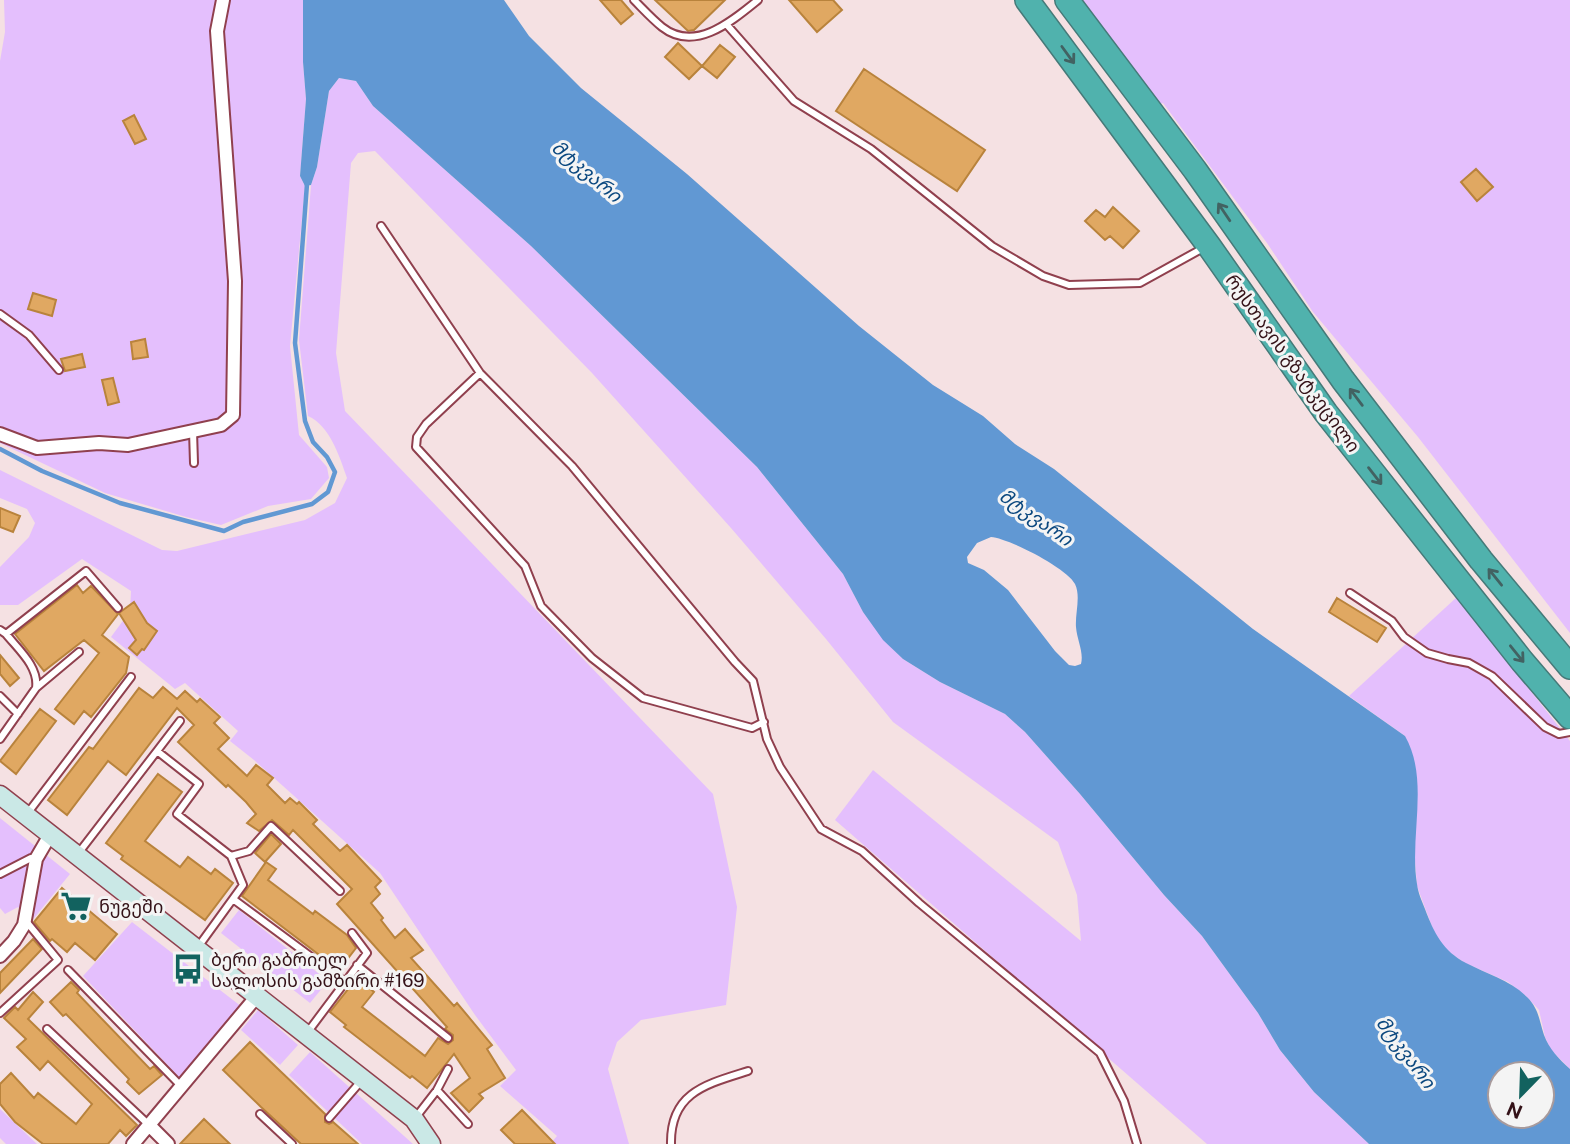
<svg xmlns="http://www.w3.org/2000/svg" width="1570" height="1144" font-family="'Public Sans','Noto Sans Georgian',sans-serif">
<rect width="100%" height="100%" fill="#f5e1e3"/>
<path fill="#e4bffd" d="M4,0H303V62L306,99L300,176L305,186L290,346L299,435L327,467L329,478L311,499L268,506L221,525L186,517L105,493L0,443V61L5,32Z
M1078,0H1570V633L1418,437L1313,312L1267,243L1163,103L1155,106Z
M339,78L356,81L373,106L531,246L757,467L843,574L863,612L884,640L903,659L940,682L1005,714L1025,732L1080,794L1164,895L1202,936L1258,1013L1280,1050L1314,1092L1369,1144H1207L835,820L873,770L1081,941L1077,895L1058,842L893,722L826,639L731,528L592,373L375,151L358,153L351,163L336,353L345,411L713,794L737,907L726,1005L641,1020L617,1042L608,1069L629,1144H550L557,1136L500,1086L516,1070L475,1015L380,873L254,760L230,741L238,731L185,683L175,689L111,637L130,611L131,591L82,559L18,605H0V567L29,537L35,523L27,509L0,498V470L162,550L177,551L305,520L335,503L347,478C339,455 330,426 308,416L299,340L311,185L317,167L329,91Z
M1457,597L1570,741V1069L1551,1050L1545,1037L1539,1010L1526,996L1508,982L1465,963L1446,950L1435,935L1417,886L1405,736L1349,696Z
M0,818L70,874L30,923L18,907L5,914L0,908Z
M239,910L328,981L310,1003L221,933Z
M132,922L242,1007L181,1079L83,976Z
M258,1010L298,1045L280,1065L241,1030Z
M310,1052L413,1144H362L289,1075Z
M0,1109L37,1144H6L0,1138Z"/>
<path fill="#6198d3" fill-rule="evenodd" d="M303,0H504L529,36L581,88L687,174L859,326L933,385L983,416L1015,444L1054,469L1253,629L1405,736C1430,780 1409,836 1417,884C1418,893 1422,901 1425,909C1434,933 1443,951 1466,963C1487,974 1510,980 1527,997C1539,1009 1539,1020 1544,1035C1549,1049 1559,1059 1570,1069V1144H1369L1314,1092L1280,1050L1258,1013L1202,936L1164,895L1080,794L1025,732L1005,714L940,682L903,659L883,640L863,612L843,574L757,467L531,246L373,106L356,81L339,78L329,91L317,167L311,185L305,186L300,176L306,99L303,62ZM991,537C1008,538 1067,568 1075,584C1081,596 1075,614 1076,627C1077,640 1084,652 1081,664L1075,666L1069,665L1055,651L1008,590L984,570L968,563L967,557L977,543ZM1500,1074H1542V1116H1500Z"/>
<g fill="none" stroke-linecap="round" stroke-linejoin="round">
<path stroke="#6198d3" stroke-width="4.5" d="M0,449L42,471L120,503L224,531L243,522L312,504L328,492L335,472L327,457L313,442L305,421L295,343L307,184"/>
</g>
<path fill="#e0a862" stroke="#b9833c" stroke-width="2" d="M600,0H621L633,14L621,24Z
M655,0H725L694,30L688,31Z
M789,0H833L842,10L817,32Z
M678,43L702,66L689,79L665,57Z
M720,45L735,57L717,78L702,66Z
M864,69L985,150L957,191L836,111Z
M134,115L146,139L135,144L123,121Z
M1476,169L1493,187L1477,201L1461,182Z
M1113,207L1139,231L1123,248L1110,236L1105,240L1085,221L1096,210L1105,217Z
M33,293L56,300L52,316L28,309Z
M145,339L148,357L133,359L131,342Z
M82,354L85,367L65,371L61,359Z
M113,378L119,402L108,405L102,380Z
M0,508L20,516L13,532L0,527Z
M77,585L83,593L91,586L118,614L102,635L129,657L126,673L91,717L84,711L74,724L55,709L99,653L84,640L44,671L15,634Z
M1337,598L1386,628L1377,642L1329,612Z
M134,602L147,623L157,631L144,650L142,649L137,655L129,648L136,640L119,613Z
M0,655L19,678L10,686L0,674Z
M163,687L177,699L185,691L197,702L200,699L220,717L214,723L229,738L218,749L247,776L256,765L273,778L267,785L285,803L290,798L297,804L299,802L317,820L313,824L340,851L347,845L381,881L375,887L380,894L371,903L383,918L381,920L395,938L405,929L423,950L411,958L454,1006L457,1003L492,1045L487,1049L505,1078L479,1094L483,1098L469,1112L451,1093L470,1078L454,1054L427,1088L412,1076L410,1078L344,1027L346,1025L330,1012L357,978L374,992L362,1007L425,1056L438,1038L448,1044L453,1040V1035L445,1029L447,1027L337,904L352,889L293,830L289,835L272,820L259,831L247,823L256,814L246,802L228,785L226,787L178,742L194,725L177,708L126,775L108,761L67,815L48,800L89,747L93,749L139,688L153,698Z
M40,709L56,721L16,774L0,761Z
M158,774L182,792L145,841L180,867L188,857L211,874L215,869L233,883L205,920L121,859L123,856L106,843Z
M271,834L281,844L265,862L255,853Z
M266,862L276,869L268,880L313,914L315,911L347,935L356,948L339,970L242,896Z
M62,888L117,934L95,960L75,943L67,952L52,939L50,941L34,922Z
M33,939L42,949L0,993V973Z
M71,982L79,990L77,993L150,1069L154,1066L162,1075L139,1094L127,1082L129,1079L66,1014L63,1016L50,1002Z
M33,992L43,1002L28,1019L137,1125L126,1136L120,1130L108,1144H43L15,1122L0,1104V1084L11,1073L34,1098L38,1093L76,1124L92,1104L48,1061L40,1070L17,1047L26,1039L4,1018L15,1007L18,1010Z
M250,1042L325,1114V1122L329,1124L333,1122L358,1144H301L261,1107L223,1070Z
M522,1110L555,1144H515L501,1130Z
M204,1119L230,1144H180Z"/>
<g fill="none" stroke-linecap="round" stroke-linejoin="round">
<g stroke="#90404e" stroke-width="10">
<path id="lane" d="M634,0C643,9 652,19 662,27C695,53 732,21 758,0
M727,25L794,101L871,149L992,246L1043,276L1069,285L1140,283L1205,247
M381,226L480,373L572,466L735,662L753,681L767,739L780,767L821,829L862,851L919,903L1100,1053L1124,1101L1137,1144
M0,314L29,335L59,370
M480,373L426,424L417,437L416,447L525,566L541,606L592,658L643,698L752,728L764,722
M193,431L194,463
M1350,593L1392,621L1404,637L1427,653L1448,659L1469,663L1492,676L1545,727L1559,734L1570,732
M0,630L6,634C19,650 39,667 36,688L0,739
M6,634L86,571L118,608
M36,688L79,652
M0,696L18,714
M157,751L180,721
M27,814L131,677
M77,855L157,751L199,784L177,814L231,856L243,885L198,947
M231,856L249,851L271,826L340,891
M0,874L31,858L36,859
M233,899L345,982
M357,965L448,1038
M68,970L181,1086
M0,1013L58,960L25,920
M47,1029L149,1125
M307,1033L367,953L352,933
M437,1090L468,1124
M260,1114L292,1144
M416,1117L437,1090L448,1069
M329,1118L362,1080
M671,1144C670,1092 707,1084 748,1071"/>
</g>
<g stroke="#90404e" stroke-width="16">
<path id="street" d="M0,434L37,448L99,443L128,445L221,425L233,415L235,281L217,31L223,0
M0,956L14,941L24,925L36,859L50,835
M149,1125L168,1144
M133,1144L257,996"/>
</g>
<g stroke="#90404e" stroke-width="21">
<path id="secondary" d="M0,795L414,1119L431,1144"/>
</g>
<g stroke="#467a79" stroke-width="26">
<path id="highway" d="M1027,0L1209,246L1326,413L1522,661L1570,717
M1067,0L1195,170L1343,380L1481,560L1570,667"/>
</g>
<use href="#lane" stroke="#fff" stroke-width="6"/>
<use href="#street" stroke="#fff" stroke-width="12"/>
<use href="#secondary" stroke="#cae8e6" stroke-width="18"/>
<use href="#highway" stroke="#50b2ad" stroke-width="23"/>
</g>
<defs><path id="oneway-shaft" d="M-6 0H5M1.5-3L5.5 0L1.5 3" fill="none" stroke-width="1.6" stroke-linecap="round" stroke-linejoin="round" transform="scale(1.75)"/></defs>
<g stroke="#426262">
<use href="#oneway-shaft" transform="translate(1068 55) rotate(54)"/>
<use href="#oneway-shaft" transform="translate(1224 212) rotate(-124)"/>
<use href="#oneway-shaft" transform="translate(1356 397) rotate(-127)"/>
<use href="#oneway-shaft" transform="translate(1375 476) rotate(52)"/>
<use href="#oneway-shaft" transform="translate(1495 577) rotate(-129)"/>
<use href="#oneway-shaft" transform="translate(1517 654) rotate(51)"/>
</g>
<defs>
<g id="supermarket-bare" transform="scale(2.415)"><path d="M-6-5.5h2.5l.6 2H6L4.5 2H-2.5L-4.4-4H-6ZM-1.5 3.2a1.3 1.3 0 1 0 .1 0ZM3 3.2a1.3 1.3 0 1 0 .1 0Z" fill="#12625f" stroke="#f4f4f4" stroke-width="2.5" paint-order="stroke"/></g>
<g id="bus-bare" transform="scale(2.415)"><path d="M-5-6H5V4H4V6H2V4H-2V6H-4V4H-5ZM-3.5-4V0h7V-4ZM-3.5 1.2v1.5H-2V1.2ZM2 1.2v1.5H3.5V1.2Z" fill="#12625f" stroke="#f4f4f4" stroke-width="2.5" paint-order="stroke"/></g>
</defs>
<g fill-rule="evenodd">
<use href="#supermarket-bare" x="76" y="906"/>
<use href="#bus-bare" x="188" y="969"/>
</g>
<g text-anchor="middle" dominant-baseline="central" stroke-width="6" stroke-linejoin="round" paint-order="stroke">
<g font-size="18" fill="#341218" stroke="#f4f4f4">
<text transform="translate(1293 363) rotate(54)">რუსთავის გზატკეცილი</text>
</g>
<g font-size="18" fill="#341218" stroke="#f4f4f4" text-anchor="start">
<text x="99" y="906">ნუგეში</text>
<text x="211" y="959">ბერი გაბრიელ<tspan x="211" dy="21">სალოსის გამზირი #169</tspan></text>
</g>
<g font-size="19" font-style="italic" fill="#0b487f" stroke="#f4f4f4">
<text transform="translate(587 171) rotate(40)">მტკვარი</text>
<text transform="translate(1036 517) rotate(35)">მტკვარი</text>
<text transform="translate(1406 1052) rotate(53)">მტკვარი</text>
</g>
</g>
<g transform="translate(1521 1095) rotate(203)"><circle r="33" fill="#f4f4f4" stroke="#a79a9c" stroke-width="2"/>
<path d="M0-5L12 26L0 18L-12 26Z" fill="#12625f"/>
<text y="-10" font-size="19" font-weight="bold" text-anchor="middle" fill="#341218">N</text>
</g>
</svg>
